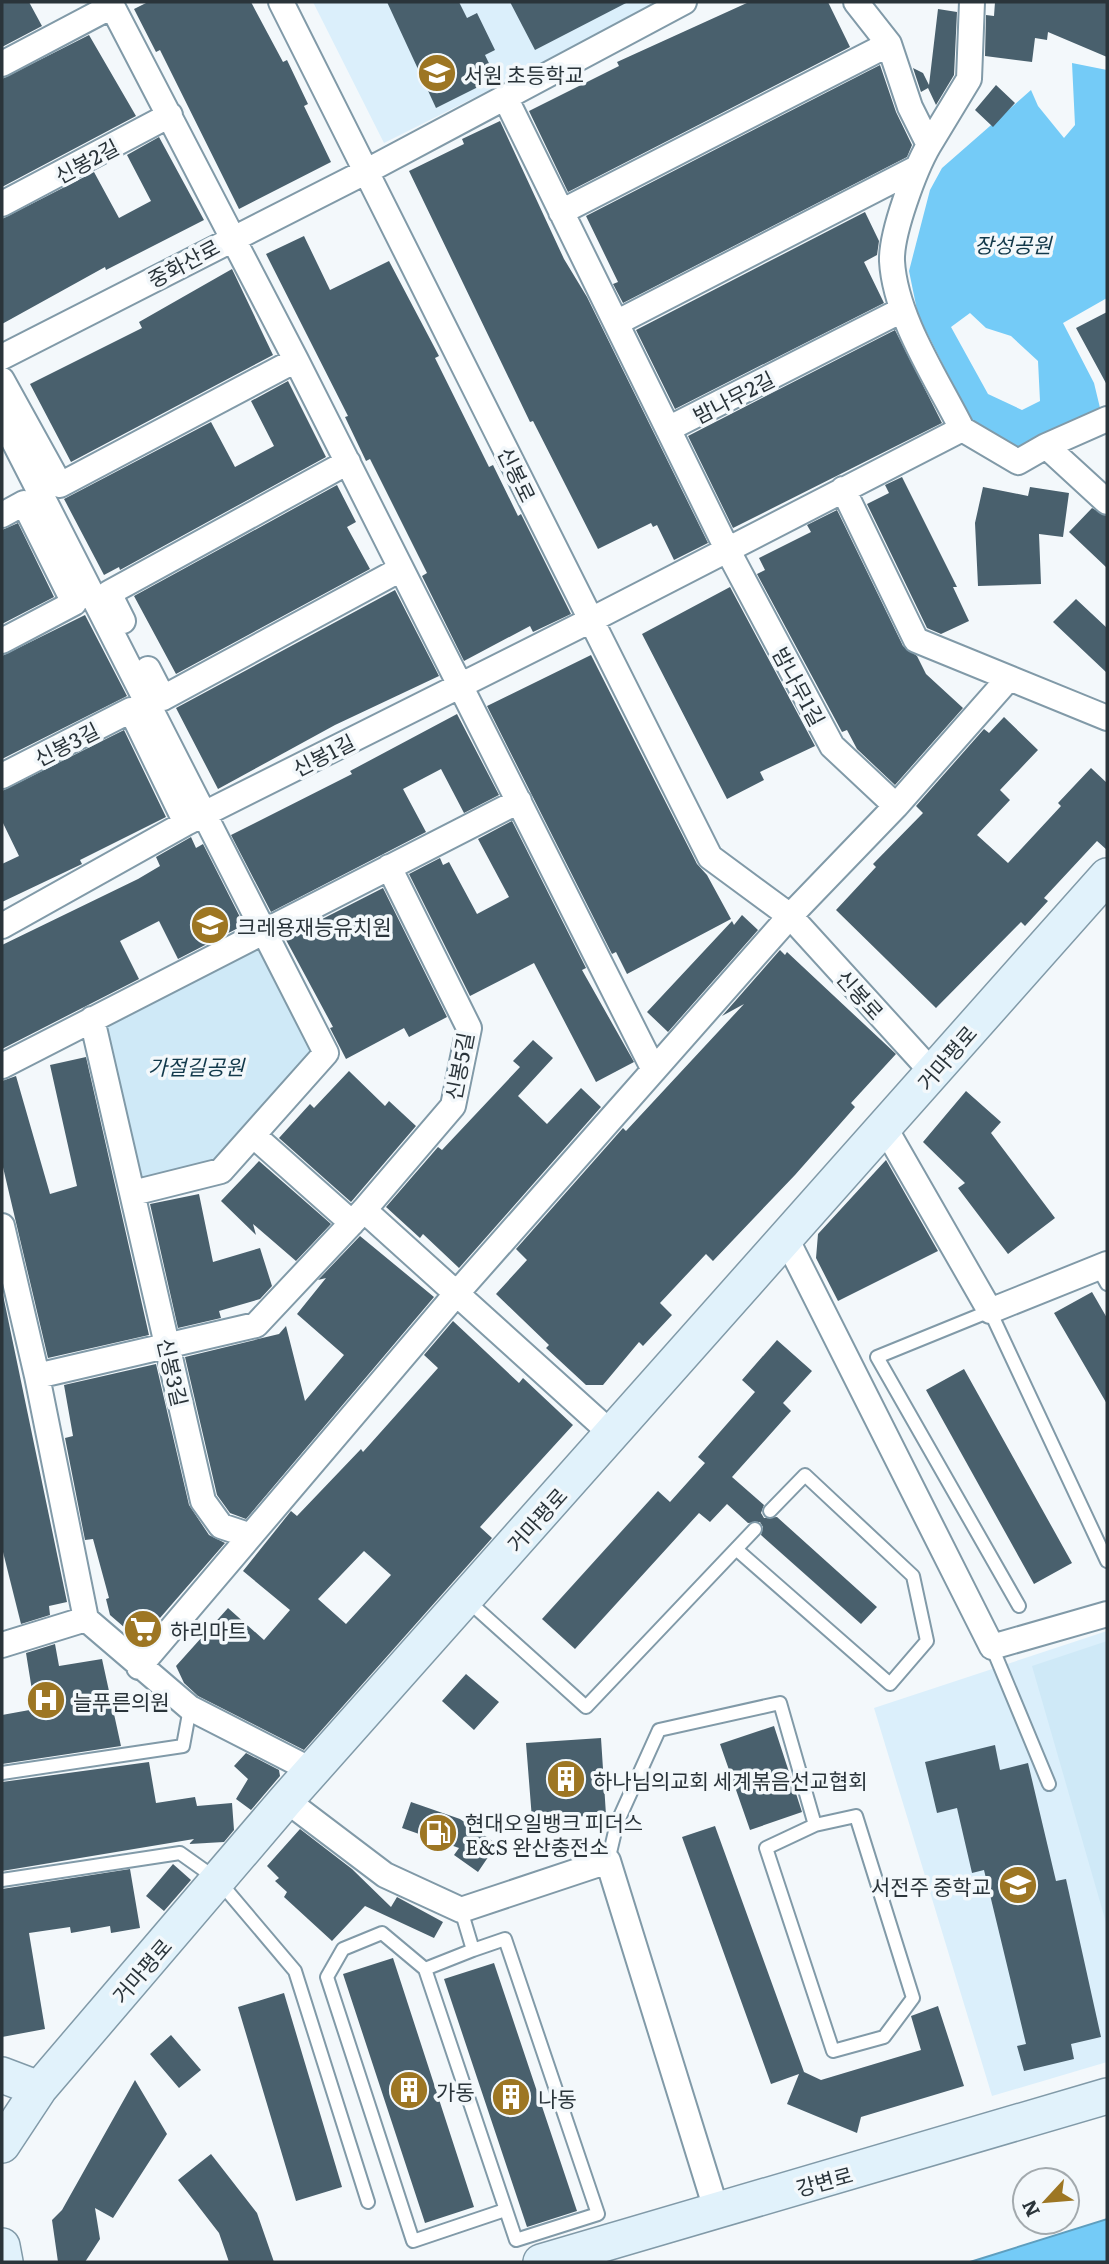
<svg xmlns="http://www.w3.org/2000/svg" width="1109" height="2264" font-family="Literata,'Noto Sans KR',serif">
<rect width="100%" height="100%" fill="#f3f8fb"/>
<path fill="#dbeffb" d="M313,2H665L384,143Z
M1107,1631V2062L992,2096L874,1708Z"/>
<path fill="#cfe9f7" d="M263,931L326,1053L221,1171L133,1193L92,1019Z
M1107,1641V1926L1032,1666Z"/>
<path fill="#74cbf7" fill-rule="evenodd" d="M1072,63L1107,70V298L1063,323L1094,383L1101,412L1021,450L971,420L918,315L909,271L930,190L942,168L1031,90L1038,106L1064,138L1075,125ZM970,313L986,328L1011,336L1038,361L1040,401L1022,410L988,394L951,327Z"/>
<path fill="#74cbf7" stroke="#5e9ebe" stroke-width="2" d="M1107,2219V2262H970Z"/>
<path fill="#49606d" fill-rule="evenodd" d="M2,2H29L42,26L2,47Z
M148,2H251L283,62L287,60L308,104L304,106L331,162L239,209L160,50L156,52L134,9Z
M387,2H459L467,18L477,13L495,50L485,55L496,78L436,108Z
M510,2H628L535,50Z
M749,2H828L850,47L568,192L529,111L619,66L617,62Z
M995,2H1107V57L1048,32L1047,40L1035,38L1032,62L985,56L986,15L994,16Z
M938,9L957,12L954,75L936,105L928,88L921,92L913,68L923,73L929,85Z
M89,35L136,116L2,187V79Z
M880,65L896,112L912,145L907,157L623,303L613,284L618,282L586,216Z
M996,85L1015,103L993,127L975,110Z
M500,121L564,259L587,297L708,543L674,560L657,525L653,527L651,523L598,549L533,421L530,422L409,171L464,144L462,139Z
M159,137L204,220L106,270L105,267L2,324V219L94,172L119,218L151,201L127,155Z
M865,212L879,241L877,255L864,262L884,303L675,409L636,330Z
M304,236L330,290L389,261L439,356L435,358L489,467L493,465L518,516L521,514L571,614L533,632L530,626L464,661L422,576L427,573L370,459L366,461L345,417L348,416L266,254Z
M232,269L273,355L71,462L30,384L142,328L139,322Z
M1107,312V385L1076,328Z
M895,330L942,423L733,528L688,436Z
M288,381L326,457L120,570L119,567L104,575L64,499L211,422L235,467L274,446L251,401Z
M902,477L957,587H953L969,621L941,634L927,628L867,504L889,493L885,485Z
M337,485L356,522L347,527L370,569L176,674L134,596Z
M983,487L1028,496L1030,487L1069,493L1063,537L1039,534L1041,584L978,586L975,523Z
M1092,508L1107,516V568L1069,532Z
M837,510L903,646L917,656L926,674L963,708L895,785L857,749L847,730L842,732L757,574L765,570L759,558L811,532L807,525Z
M18,523L54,597L2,624V530Z
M730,587L815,746L760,772L764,780L727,799L642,634Z
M395,590L439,676L335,725L218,789L176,708Z
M1076,599L1107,628V673L1053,622Z
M85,615L127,696L2,759V656Z
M591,655L697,864L707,875L731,919L627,974L616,952L612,954L487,706Z
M457,714L499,795L464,813L441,769L403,789L426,832L271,912L231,835L352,774L350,771Z
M1004,717L1038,750L1000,790L1010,800L977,835L1008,863L1061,806L1058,803L1091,768L1107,783V850L1097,841L1044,898L1048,901L1025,926L1021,922L936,1008L836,910L876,867L873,864L923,813L916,806L984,729L989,733Z
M124,730L166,817L80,860L82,864L2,902V864L19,856L2,821V791Z
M512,821L586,968L582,970L634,1062L596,1082L534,963L470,996L409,874L440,858L443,865L449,862L477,914L509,897L478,839Z
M191,837L196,848L203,844L244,925L178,959L159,921L120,941L139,979L2,1049V945L138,879L160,866L156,857Z
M383,888L447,1017L409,1037L404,1028L346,1059L330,1028L333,1027L285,938Z
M742,915L758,930L668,1032L647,1012L732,921L734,925Z
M780,950L785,955L787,952L896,1054L851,1103L855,1107L795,1175L713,1261L706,1254L660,1303L672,1315L643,1346L639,1342L603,1385H586L546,1348L549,1345L496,1294L527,1260L516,1249L623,1128L626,1131L744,1004L722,1016Z
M533,1040L553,1058L518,1096L547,1124L581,1088L601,1107L459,1268L423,1234L420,1238L386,1207L438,1147L442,1150L520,1067L513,1061Z
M86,1057L149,1335L48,1358L2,1163V1081L16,1076L50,1194L77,1186L50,1065Z
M349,1071L385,1106L389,1101L416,1126L351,1202L279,1138L310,1104L314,1108Z
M966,1091L1001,1122L991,1133L1055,1218L1008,1254L958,1188L965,1183L923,1142Z
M886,1160L938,1251L838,1301L816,1258L818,1234Z
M259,1161L331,1224L296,1261L253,1224L256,1235L221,1201Z
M199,1194L213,1262L260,1248L272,1286L260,1299L219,1311L221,1318L178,1328L150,1204Z
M360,1236L434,1297L246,1519L230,1513L217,1495L185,1357L279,1334L286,1326L305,1401L344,1355L297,1314L326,1278L318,1280Z
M2,1290L67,1602L49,1606L50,1615L21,1624L2,1548Z
M1092,1292L1107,1318V1404L1054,1313Z
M453,1321L519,1383L523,1378L573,1425L480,1527L492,1538L304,1750L198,1696L184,1683L176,1666L228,1608L264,1640L290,1610L243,1571L291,1511L297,1516L361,1449L363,1452L438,1368L424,1355ZM364,1551L391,1575L346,1624L318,1599Z
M777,1340L812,1371L783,1403L791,1411L732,1477L764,1505L761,1513L764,1518L777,1517L877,1607L861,1624L761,1535L763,1527L760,1522L748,1523L727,1504L710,1522L699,1513L575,1649L542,1619L658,1491L670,1502L705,1463L698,1457L755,1392L742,1380Z
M156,1364L189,1505L209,1535L225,1543L140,1641L110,1615L106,1599L109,1598L93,1539L85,1540L65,1438L73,1436L64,1385Z
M964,1369L1072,1563L1034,1584L926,1390Z
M55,1644L59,1666L102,1659L121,1746L2,1764V1715L35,1709L26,1653Z
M466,1674L499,1702L474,1730L442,1701Z
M774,1726L802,1812L750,1830L720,1744Z
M601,1738L606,1815L532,1819L526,1743Z
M995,1745L1000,1770L1028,1763L1056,1881L1066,1879L1101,2037L1071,2044L1074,2059L1024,2071L1017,2046L1026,2044L984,1870L972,1873L957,1808L937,1813L925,1762Z
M246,1753L279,1770L280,1776L251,1810L236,1799L248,1779L234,1766Z
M149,1762L156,1803L195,1797L197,1806L232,1803L234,1830L224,1842L189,1844L194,1839L2,1871V1782Z
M411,1802L460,1819L497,1844L478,1872L454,1855L459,1848L402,1828Z
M715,1826L804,2072L821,2080L921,2050L911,2016L938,2006L964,2086L861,2117L857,2133L787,2104L799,2074L771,2084L682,1837Z
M300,1829L352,1869L391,1907L397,1897L443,1922L434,1938L365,1906L332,1941L284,1897L287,1892L275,1881L279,1878L267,1866Z
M173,1864L191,1880L164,1911L146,1896Z
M130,1869L140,1928L111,1933L110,1926L71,1933L70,1927L29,1933L45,2029L2,2037V1889Z
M393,1958L474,2207L425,2223L343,1974Z
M494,1963L577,2211L527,2227L444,1979Z
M284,1993L342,2187L296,2201L238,2007Z
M171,2035L201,2070L179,2088L150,2054Z
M135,2080L167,2134L113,2218L95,2208L100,2239L85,2262H58L52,2220L62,2210Z
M211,2154L257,2213L274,2262H229L219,2233L178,2180Z"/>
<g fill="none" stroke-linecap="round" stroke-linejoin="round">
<g stroke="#819aa8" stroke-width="16">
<path id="lane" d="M1098,1268L1107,1284
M736,1549L890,1684L927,1641L913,1576L805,1475L770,1511
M467,1600L586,1707L755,1529
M1019,1606L877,1357L990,1311L1107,1561
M992,1647L1049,1784
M2,1773L183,1746L190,1708
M608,1861L617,1823L659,1730L780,1703L815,1825L856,1816L913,1998L884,2037L833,2051L766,1848L815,1825
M2,1880L180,1853L218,1880L295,1971L368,2202
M461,1910L473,1950L425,1969L516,2240L598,2214L505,1939L473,1950
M425,1969L382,1933L343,1949L327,1977L413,2241L505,2210"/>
</g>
<g stroke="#819aa8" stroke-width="28">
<path id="street" d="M110,2L296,360L654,1070
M281,2L710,857L790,916L932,1072
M856,2L889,44L910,107L929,145C915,169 891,233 892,261C895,317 937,379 962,429
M2,64L112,6
M505,97L727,549L832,746L896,806
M929,145L969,79L972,2
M2,204L170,115
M561,212L889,44
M616,323L915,169
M2,357L367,171L684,2
M2,380L60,485L296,360
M2,418L326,1053L221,1171L133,1193
M668,429L902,310
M1046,446L1107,419
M843,489L916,640L1107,718
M2,515L24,503L74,603L2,641
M123,621L109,593L348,462
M148,669L163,698L401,569
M2,776L131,710L186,823
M2,926L186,823L591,620L962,429L1018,462L1046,446L1107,502
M92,1019L203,1501L221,1526L248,1535
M2,1066L519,801
M885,1128L990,1311L1107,1264
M253,1135L352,1223
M364,1210L613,1435
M2,1226L37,1376L86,1619L190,1708L313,1771
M787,1240L992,1647L1107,1614
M37,1376L256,1325L364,1210L453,1106L469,1028L389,867
M2,1645L86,1619
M139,1667L457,1293L790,916L896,806L1009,678
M286,1800L385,1875L461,1910L608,1861L716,2209"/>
</g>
<g stroke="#819aa8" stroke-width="38">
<path id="secondary" d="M2,2075L39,2089
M2,2145L39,2089L286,1800L1107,876
M2,2246L5,2262
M541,2262L1107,2096"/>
</g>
<use href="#lane" stroke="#fff" stroke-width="12"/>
<use href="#street" stroke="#fff" stroke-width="24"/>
<use href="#secondary" stroke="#e1f2fb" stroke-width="35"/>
</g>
<defs>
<g id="school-disc" transform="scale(2.0125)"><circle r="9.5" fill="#9d7623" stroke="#f3f8fb"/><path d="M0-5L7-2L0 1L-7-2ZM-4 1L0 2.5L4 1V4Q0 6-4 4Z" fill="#fff"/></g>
<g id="supermarket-disc" transform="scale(2.0125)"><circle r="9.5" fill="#9d7623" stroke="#f3f8fb"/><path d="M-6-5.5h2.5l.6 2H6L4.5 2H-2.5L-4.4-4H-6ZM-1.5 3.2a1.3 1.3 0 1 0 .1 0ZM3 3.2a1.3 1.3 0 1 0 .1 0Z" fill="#fff"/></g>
<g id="hospital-disc" transform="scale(2.0125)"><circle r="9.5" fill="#9d7623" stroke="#f3f8fb"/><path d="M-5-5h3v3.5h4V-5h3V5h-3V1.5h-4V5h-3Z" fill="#fff"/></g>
<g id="building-disc" transform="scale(2.0125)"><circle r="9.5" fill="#9d7623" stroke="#f3f8fb"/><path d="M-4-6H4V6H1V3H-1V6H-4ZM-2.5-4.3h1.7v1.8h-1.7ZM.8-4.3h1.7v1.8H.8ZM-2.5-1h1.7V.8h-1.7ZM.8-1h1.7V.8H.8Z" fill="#fff"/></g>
<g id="fuel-disc" transform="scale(2.0125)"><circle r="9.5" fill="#9d7623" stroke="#f3f8fb"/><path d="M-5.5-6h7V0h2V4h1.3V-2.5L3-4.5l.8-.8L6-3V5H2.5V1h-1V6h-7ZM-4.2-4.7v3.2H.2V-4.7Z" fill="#fff"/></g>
</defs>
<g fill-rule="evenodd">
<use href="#school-disc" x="437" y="73"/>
<use href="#school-disc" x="210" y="925"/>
<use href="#supermarket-disc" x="143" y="1629"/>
<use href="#hospital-disc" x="46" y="1700"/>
<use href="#building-disc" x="566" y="1779"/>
<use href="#fuel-disc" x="438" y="1833"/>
<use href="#school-disc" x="1018" y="1885"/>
<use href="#building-disc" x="409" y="2090"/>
<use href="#building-disc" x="511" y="2097"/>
</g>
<g text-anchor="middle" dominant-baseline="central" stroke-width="7" stroke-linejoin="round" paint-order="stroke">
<g font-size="21" fill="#2a343a" stroke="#f3f8fb" text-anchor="start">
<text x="464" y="73">서원 초등학교</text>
<text x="237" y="925">크레용재능유치원</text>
<text x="170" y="1629">하리마트</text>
<text x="73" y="1700">늘푸른의원</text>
<text x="593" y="1779">하나님의교회 세계볶음선교협회</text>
<text x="465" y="1821">현대오일뱅크 피더스<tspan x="465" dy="24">E&amp;S 완산충전소</tspan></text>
<text x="991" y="1885" text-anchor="end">서전주 중학교</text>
<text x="436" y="2090">가동</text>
<text x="538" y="2097">나동</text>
</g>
<g font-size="21" fill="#2a343a" stroke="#f3f8fb">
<text transform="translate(86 160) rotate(-28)">신봉2길</text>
<text transform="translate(183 262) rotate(-28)">중화산로</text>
<text transform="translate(733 396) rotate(-27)">밤나무2길</text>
<text transform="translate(518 474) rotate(64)">신봉로</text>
<text transform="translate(800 686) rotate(62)">밤나무1길</text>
<text transform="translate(66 743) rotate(-27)">신봉3길</text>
<text transform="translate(323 754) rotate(-27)">신봉1길</text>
<text transform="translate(861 994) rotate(48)">신봉로</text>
<text transform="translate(946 1057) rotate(-49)">거마평로</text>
<text transform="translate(458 1066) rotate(-79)">신봉5길</text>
<text transform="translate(174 1372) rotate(77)">신봉3길</text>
<text transform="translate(536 1519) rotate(-48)">거마평로</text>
<text transform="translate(141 1970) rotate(-49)">거마평로</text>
<text transform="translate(824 2180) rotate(-15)">강변로</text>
</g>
<g font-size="21" font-style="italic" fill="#12394b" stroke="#f3f8fb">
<text x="1013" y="243">장성공원</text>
<text x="196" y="1065">가절길공원</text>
</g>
</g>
<rect width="1109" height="2264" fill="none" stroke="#2a343a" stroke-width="7"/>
<g transform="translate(1046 2201) rotate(244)"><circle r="33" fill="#f3f8fb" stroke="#a3aaae" stroke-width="2"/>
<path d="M0-5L12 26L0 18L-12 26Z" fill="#9d7623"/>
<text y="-10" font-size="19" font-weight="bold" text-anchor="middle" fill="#2a343a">N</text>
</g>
</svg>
